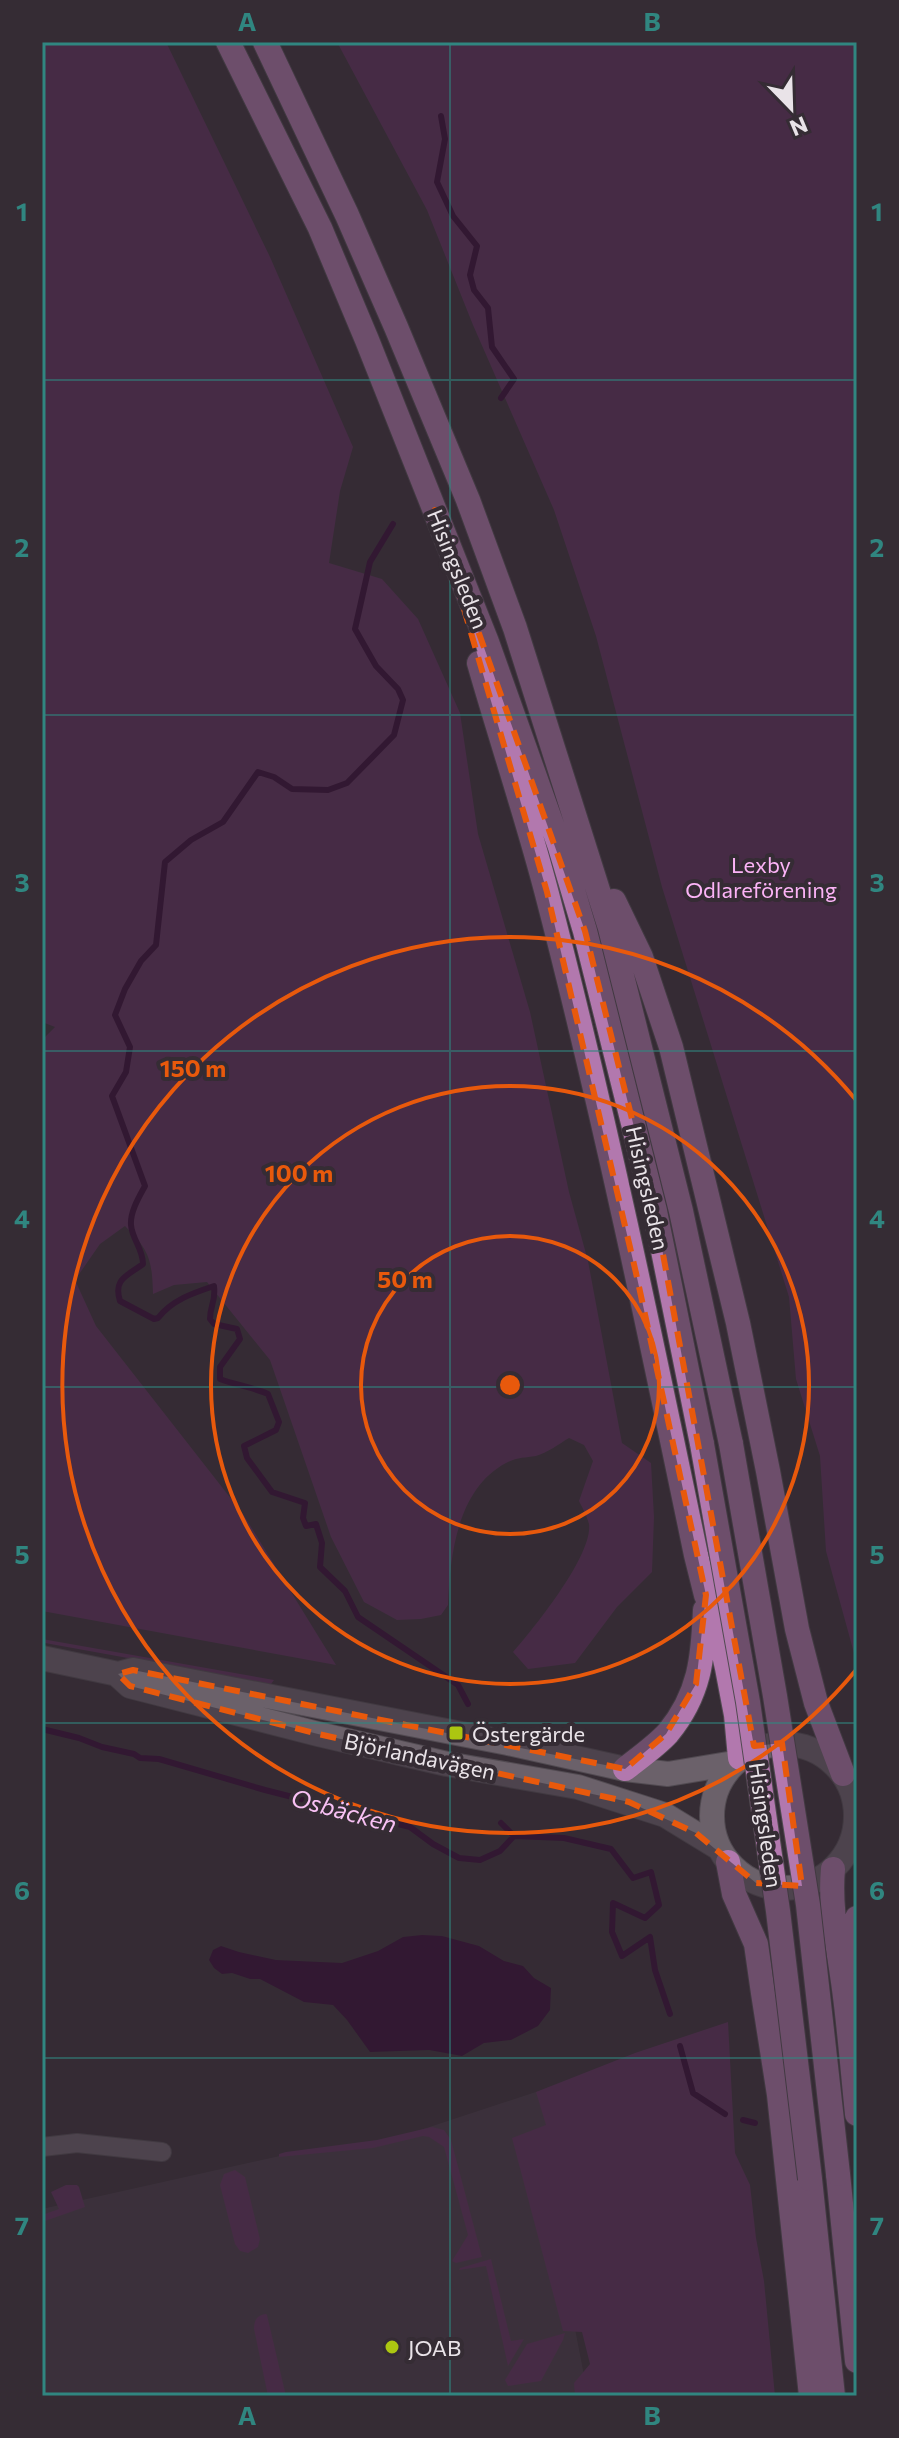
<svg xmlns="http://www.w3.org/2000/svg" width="899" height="2438" font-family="Commissioner,sans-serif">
<rect width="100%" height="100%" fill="#352c34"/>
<path fill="#443743" d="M542,2090L575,2329L588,2396H42V2209L289,2154L381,2143Z"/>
<path fill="#5b2c59" d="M42,42H166L270,257L353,447L340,491L329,563L382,579L418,619L460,713L478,834L530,1012L569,1192L588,1261L622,1443L651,1463L654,1517L652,1572L617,1607L575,1663L528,1669L513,1652C534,1628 593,1555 589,1524C587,1516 582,1507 579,1501L593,1461L584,1445L569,1438C559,1444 547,1453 536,1456C525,1458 517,1457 506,1463C457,1489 450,1556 448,1605L441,1615L421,1619L397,1620L364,1602L331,1537L270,1360L207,1282L174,1285L153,1294C152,1260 150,1251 125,1226L100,1244L75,1280L96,1326L243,1514L336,1665L42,1611V1040L55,1027L42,1022Z
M337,42H857V1664L826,1551L820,1456L796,1379L789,1297L662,887L596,636L554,510L473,325L427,210Z
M42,1639L274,1680L271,1684L45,1643L42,1641Z
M728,2022L735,2153L750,2185L756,2238L764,2281L775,2396H575L574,2383L590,2364L582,2332L563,2331L512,2138L546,2125L536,2092L635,2053Z
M432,2127L444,2130L451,2140L482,2257L456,2263L452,2261L468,2235L444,2147L429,2137L423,2136L373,2148L279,2157V2154L286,2152L377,2140Z
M235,2170L245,2177L260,2239L258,2247L248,2253L240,2251L235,2244L220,2185L224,2174Z
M66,2185H77L79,2187L85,2207L42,2222V2215L59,2209L51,2192Z
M491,2259L511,2341L524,2339L508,2366L486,2266L459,2270L460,2268Z
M266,2314L267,2315L286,2396H268L254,2329C254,2320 257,2315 266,2314Z
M565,2333L563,2340L541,2381L508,2386L505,2380L527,2344Z"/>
<path fill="#30022f" d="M422,1935L442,1936L479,1946L504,1961L523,1966L534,1978L551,1988L550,2010L538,2026L511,2040L484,2043L462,2056L429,2050L370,2052L347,2020L333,2005L304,2002L260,1979H250L232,1973L222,1974L214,1968L209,1960L213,1950L221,1946L239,1952L276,1960L342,1963L378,1951L403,1937Z"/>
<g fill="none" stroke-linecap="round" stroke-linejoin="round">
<path stroke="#30022f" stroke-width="6" d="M441,116L445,139L437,182L453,216L477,246L470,275L474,290L488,308L492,347L514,379L501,398
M393,524L370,562L355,629L376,666L398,689L403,700L394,735L347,783L328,790L292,789L274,777L258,772L223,822L191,840L165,862L156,945L141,961L125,989L115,1015L130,1047L126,1072L112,1096L145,1186C139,1197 130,1212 131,1225C132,1239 143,1249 143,1264C127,1276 113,1279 120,1301L154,1319L158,1318C172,1300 193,1293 214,1286C216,1302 210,1305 210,1319L214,1324L237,1329L240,1339L220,1367V1379C236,1385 252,1387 268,1394L279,1422L276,1430L244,1446L247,1458L272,1492L305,1503L303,1518L306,1526L316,1524L322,1543L320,1567L345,1591L358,1617L458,1685L468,1704
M42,1729L79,1738L102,1747L134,1754L140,1758L159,1759L265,1790L410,1827L433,1844L459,1858L480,1860L500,1851L514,1836L564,1838L611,1849L633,1878L651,1872L659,1905L645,1918L613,1903L612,1932L622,1956L650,1937L655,1970L670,2014
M501,1823L514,1836
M680,2046L693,2093L725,2114
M743,2120L755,2123"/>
<g stroke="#514a51" stroke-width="20">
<path id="minor" d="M42,2147L77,2143L162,2152"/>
</g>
<g stroke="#514a51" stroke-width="26">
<path id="tertiary" d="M42,1658L118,1674L133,1670L508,1743L625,1769L668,1774L734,1763
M119,1676L130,1686L318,1734L447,1764L578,1787L665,1815L719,1848
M712 1816a72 72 0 1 1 144 0a72 72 0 1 1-144 0Z"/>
</g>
<g stroke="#514a51" stroke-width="26">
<path id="trunk" d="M228,42L320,228L367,340L487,642L560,847L585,931L655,1211L702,1444
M265,42L347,215L396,327L468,500L515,628L610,928L681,1211L731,1444
M479,663C501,740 527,817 547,894C604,1113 650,1334 696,1555L706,1595L715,1615L727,1668L736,1715L740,1758
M614,901L641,957L671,1047L738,1323L768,1471L797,1629L816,1703L843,1774
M625,1769C639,1758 656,1746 668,1733C700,1694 703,1658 705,1610
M728,1862L734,1894L756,1944L763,1993L779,2095L811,2396
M833,1869C829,1913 840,1953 845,1997C850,2036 853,2075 857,2114
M850,1962L851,1930L857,1918
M838,2174L857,2361
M810,2179L833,2396"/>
</g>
<use href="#minor" stroke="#6b616a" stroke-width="18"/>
<use href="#tertiary" stroke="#6b616a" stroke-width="24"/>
<use href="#trunk" stroke="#b278ae" stroke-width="24"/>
<g stroke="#514a51" stroke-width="26" stroke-linecap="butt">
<path id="trunk-bridge" d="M702,1444L748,1702L778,1911L810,2179
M731,1444L775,1696L808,1905L838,2174"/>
</g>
<use href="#trunk-bridge" stroke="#b278ae" stroke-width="24"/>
</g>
<path d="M0 0H899V2438H0ZM435,510L585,931L655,1211L754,1746L782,1743L802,1886L756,1883L696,1833L629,1802L318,1734L130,1686L118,1674L133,1670L625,1769L666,1734L696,1684L706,1595L636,1273L547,892Z" fill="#352c34" fill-opacity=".55" fill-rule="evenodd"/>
<path fill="none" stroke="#e8590c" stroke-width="6" stroke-dasharray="16 10" stroke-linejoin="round" d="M435,510L585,931L655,1211L754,1746L782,1743L802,1886L756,1883L696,1833L629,1802L318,1734L130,1686L118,1674L133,1670L625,1769L666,1734L696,1684L706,1595L636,1273L547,892Z"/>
<path fill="none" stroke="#308680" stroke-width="2" stroke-opacity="0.55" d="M450,42V2396M42,380H857M42,715H857M42,1051H857M42,1387H857M42,1723H857M42,2058H857"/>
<g fill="none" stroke="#e8590c" stroke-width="4">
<circle cx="510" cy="1385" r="149"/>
<circle cx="510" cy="1385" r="299"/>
<path d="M856 1670A448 448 0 1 1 856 1100"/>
</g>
<g fill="#acc611" stroke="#352c34" stroke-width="3">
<rect x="448" y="1725" width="16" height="16" rx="4"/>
<circle cx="392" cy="2347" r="8"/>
</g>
<g text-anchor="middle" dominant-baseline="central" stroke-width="8" stroke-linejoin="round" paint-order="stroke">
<g font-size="22" fill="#e9e3e8" stroke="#352c34">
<text transform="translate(458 569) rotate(68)">Hisingsleden</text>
<text transform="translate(648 1188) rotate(77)">Hisingsleden</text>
<text transform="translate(420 1756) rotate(12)">Björlandavägen</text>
<text transform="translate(766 1825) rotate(82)">Hisingsleden</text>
</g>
<g font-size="22" fill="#fbb3f6" stroke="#352c34">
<text x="761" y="864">Lexby<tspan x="761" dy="25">Odlareförening</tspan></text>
</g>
<g font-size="22" fill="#e9e3e8" stroke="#352c34" text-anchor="start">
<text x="472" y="1733">Östergärde</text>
<text x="408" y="2347">JOAB</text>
</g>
<g font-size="24" font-style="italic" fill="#f8c1f4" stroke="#352c34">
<text transform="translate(344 1810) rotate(15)">Osbäcken</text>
</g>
</g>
<circle cx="510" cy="1385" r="12" fill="#e8590c" stroke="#352c34" stroke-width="4"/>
<g font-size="24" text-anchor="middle" font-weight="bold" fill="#e8590c" stroke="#352c34" stroke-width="8" stroke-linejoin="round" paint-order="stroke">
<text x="193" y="1077">150 m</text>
<text x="299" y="1182">100 m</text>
<text x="405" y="1288">50 m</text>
</g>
<rect width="899" height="2438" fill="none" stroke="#352c34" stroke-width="88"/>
<g transform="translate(791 108) rotate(157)" stroke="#352c34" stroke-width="6" paint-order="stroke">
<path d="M0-6L14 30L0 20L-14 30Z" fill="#e9e3e8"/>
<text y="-12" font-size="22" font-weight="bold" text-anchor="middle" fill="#e9e3e8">N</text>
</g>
<rect x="44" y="44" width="811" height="2350" fill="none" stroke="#308680" stroke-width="3"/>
<g font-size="26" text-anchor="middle" font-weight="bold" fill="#308680">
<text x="247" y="31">A</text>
<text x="652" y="31">B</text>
<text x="22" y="221">1</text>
<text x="877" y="221">1</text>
<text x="22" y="557">2</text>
<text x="877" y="557">2</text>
<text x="22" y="892">3</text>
<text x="877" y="892">3</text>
<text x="22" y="1228">4</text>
<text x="877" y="1228">4</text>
<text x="22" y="1564">5</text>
<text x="877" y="1564">5</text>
<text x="22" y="1900">6</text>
<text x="877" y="1900">6</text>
<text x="22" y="2235">7</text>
<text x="877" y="2235">7</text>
<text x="247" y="2425">A</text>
<text x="652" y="2425">B</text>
</g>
</svg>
